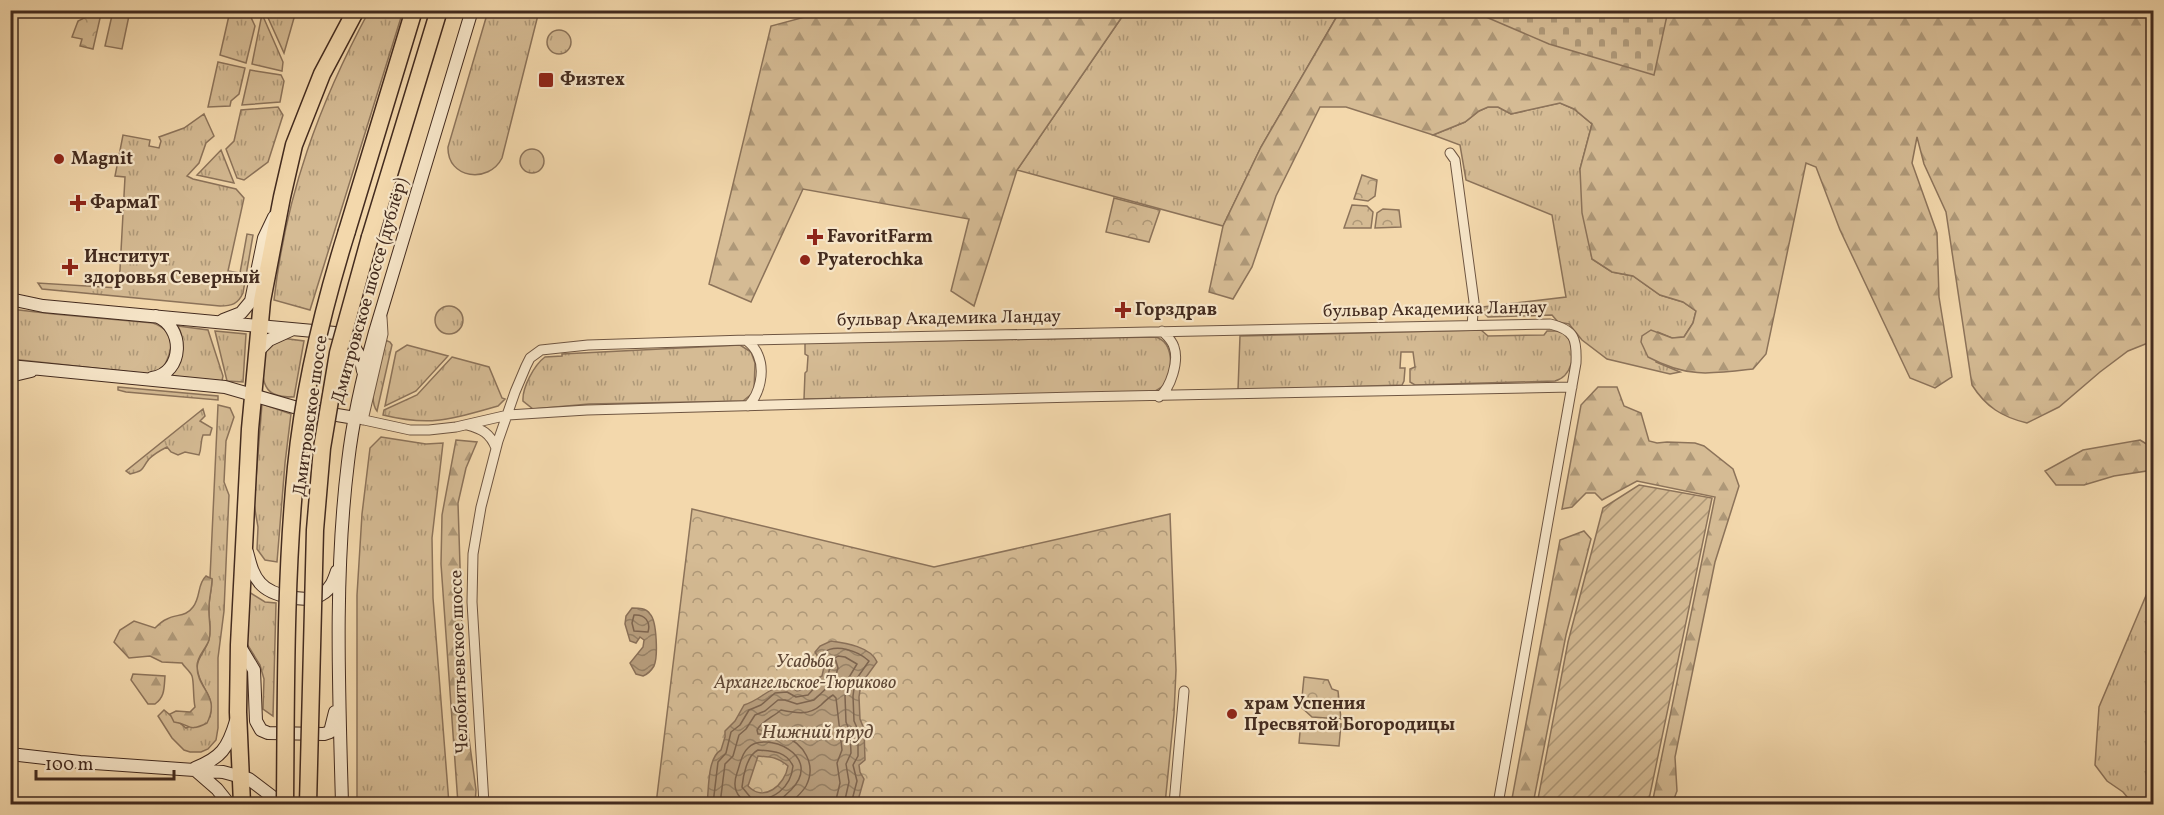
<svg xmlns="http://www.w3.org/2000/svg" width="2164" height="815" font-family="Vollkorn,serif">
<defs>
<pattern id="grass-tufts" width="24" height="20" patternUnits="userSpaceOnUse" patternTransform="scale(1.5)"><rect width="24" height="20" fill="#d5bb94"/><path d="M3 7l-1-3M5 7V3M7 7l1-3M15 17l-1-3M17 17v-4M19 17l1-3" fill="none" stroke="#ae9878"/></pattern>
<pattern id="forest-firs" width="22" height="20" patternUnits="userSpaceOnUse" patternTransform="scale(1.5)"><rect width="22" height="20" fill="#d5bb94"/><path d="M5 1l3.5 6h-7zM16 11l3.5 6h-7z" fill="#ae9878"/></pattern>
<pattern id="cemetery-stones" width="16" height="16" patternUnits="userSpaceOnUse" patternTransform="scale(1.5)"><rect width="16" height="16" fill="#d5bb94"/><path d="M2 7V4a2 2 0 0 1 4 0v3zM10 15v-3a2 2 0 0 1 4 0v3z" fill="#ae9878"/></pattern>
<pattern id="park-crowns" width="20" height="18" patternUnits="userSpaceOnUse" patternTransform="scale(1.5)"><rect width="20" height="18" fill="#d5bb94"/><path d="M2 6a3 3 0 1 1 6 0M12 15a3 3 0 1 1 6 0" fill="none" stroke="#ae9878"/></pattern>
<pattern id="garden-furrows" width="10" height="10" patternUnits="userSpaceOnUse" patternTransform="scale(1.5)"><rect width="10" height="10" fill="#d5bb94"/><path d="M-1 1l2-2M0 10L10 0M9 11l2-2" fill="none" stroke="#ae9878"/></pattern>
<pattern id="water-waves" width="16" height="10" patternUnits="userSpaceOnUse" patternTransform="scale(1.5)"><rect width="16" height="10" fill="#b79d7c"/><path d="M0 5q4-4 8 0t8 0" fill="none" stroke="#968065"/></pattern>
</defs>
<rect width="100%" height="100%" fill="#f3d8ac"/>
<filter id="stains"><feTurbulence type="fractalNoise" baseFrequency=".00333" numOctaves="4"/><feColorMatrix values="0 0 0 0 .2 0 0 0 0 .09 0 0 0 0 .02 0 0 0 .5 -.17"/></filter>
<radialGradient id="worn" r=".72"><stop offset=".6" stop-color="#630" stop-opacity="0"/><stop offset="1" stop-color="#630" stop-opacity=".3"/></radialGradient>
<path fill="url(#grass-tufts)" stroke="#8c735a" stroke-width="1.5" d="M230,11H248L255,26L246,63L220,55Z
M265,11H296L284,53Z
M369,11H403L310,310L274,300C286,194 319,104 369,11Z
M488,11H539L502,158C489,184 447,179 448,147Z
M1126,11H1340L1261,147L1223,226L1017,170Z
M262,14L283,62L282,71L252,64Z
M547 42a12 12 0 1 1 24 0a12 12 0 1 1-24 0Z
M218,62L245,68L239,94L231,101L230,106L208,107Z
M250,70L281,75L284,81L280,102L242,105Z
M1560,103L1574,109L1592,124L1580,169L1592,259L1612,272L1633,276L1660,295L1683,302L1696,311L1693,323L1684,337L1672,338L1658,332L1656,362L1680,372L1670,374L1607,359L1582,340L1569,324L1558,322L1552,315L1488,317L1484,313L1483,307L1566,297L1552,215L1466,180L1460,145L1433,135L1465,122L1479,111L1488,107H1498L1511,114Z
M278,107L283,115L268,162L244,180L237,178L226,149L234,141L241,110Z
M204,114L214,136L206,143L199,163L187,176L193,179L236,189L244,198L228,271L240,273L247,234L253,235L243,293C238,304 232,306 220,306L42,289L38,283L119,288L125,177L115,176L123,135L150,140L149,146L159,148L161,141L159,137L184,128Z
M520 161a12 12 0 1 1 24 0a12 12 0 1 1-24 0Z
M221,150L234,183L197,175Z
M435 320a14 14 0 1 1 28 0a14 14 0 1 1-28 0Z
M10,309L54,314L153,323C178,332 173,351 162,370L149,374L11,359Z
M178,326L208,330L223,376L222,381L172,376C180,359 188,345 178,326Z
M1481,330L1488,336L1544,335L1547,331H1562C1564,334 1567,336 1569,339C1578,352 1571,377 1555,381L1415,385L1410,382V369L1415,367L1413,352H1401L1400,368H1405L1404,381L1402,385L1238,390L1240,336Z
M215,331L246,334L243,382L227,381Z
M1156,337C1174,343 1173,369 1165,383C1162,388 1157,390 1153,392L804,399L805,373L807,371L808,356L805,354V343Z
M281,338L304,341L294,397C287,397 280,397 274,394C260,388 259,358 269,347C272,344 277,341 281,338Z
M385,340L390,342L392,345L377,411C366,398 381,357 385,340Z
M407,345L448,356L416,391L385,406L396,352Z
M740,345L751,352L755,363L754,392L743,401L589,404L533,409L523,401C522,388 534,365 545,357L562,356V354Z
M452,357L489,367L502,398L505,399L498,406C452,419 432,427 383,415L384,410L417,395Z
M118,387L218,396V400L126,392L118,390Z
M262,404L291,414L285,463L277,562L265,560L257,549L258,527L254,504Z
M218,405L230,408L234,417L226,441L224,482L229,495L224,611L218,658V728L216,740L208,749L201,752H190L184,750L172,738L158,716L164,710L186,728L210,717C215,695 202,691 198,673C194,659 206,652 209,639C212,626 208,618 209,607C209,598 212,589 212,579L210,578Z
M203,409L205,416L200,421L212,428L210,435H203C200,442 202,448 199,455L185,452L178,455L171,452L167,447C161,450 154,454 149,459C141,469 146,470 130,474L126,471Z
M381,437L426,444L443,443L432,538L433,598L449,804H357V595L362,514L370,448Z
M2153,579V804H2133L2123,792L2107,781L2095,765L2099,707Z
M249,592L265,602L276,603L273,716L263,709L264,679L260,665L247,644Z"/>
<path fill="url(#forest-firs)" stroke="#8c735a" stroke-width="1.5" d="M831,10L1126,11L1017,170L974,306L951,291L969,219L803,189L751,302L709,284L771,26Z
M1340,11H2153V341L2128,351L2100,372L2059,407L2027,423C2002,417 1986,407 1972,385L1946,212L1924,164L1917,137L1912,163L1937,233L1939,297L1952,377L1935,388L1910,378L1840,230L1816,167L1806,163L1766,354L1753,369C1711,374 1687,378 1648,357L1641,342L1642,336L1651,330L1672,338L1684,337L1693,323L1696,311L1683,302L1660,295L1633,276L1612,272L1592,259L1582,213L1580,169L1592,124L1574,109L1560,103L1511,114L1498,107H1488L1479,111L1465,122L1433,135L1346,107H1320L1276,196L1252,267L1233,299L1209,292L1223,226L1261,147Z
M1598,387H1617L1624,406L1641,413L1649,441L1657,443L1667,442L1695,443L1704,446L1733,469L1739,486L1715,562L1675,757L1677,791L1672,804H1652L1715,497L1637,481L1602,500L1595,493H1586L1572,507L1562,509L1581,405Z
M456,440L477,442L466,468L458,503L463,660L468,731L476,790L475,804H458L441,564L442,515Z
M2140,440L2153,448V470L2114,476L2084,485H2056L2045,471L2083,450Z
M1584,531L1591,539L1566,635L1533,804H1511L1560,540Z
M206,576L212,579C212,588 209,598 209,607C208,619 212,628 209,640C206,649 197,656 197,666C197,690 221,695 207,723C187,733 191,724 174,722L170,714L176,711L190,712L195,707C193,698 194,681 192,676C190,671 185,668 182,663L162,662L150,656L129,658L114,642L120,630L134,621L155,628C158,625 162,621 167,619C176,614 186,617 193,607C201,597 197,584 206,576Z
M133,674L165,676C164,688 165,697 155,704H148L131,680Z"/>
<path fill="url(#cemetery-stones)" stroke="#8c735a" stroke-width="1.5" d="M1472,11L1668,10V11L1654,75L1549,44Z"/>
<path fill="url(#park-crowns)" stroke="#8c735a" stroke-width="1.5" d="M94,13L101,14L93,49L80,46L82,39L72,37L78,21Z
M1362,175L1377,180L1375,196L1368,201L1354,199Z
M1114,198L1160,210L1149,242L1106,232Z
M1352,205L1367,206L1373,212L1371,228H1344Z
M1383,209L1399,210L1401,227L1375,228L1377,213Z
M692,509L934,567L1170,514L1176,670L1174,714L1165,804H656Z
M1304,677L1328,680L1332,689L1338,691L1341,719L1312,717L1301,707Z"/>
<path fill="url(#garden-furrows)" stroke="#8c735a" stroke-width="1.5" d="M1639,485L1712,498L1648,804H1537L1568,642L1603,508Z"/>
<path fill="#d5bb94" stroke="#8c735a" stroke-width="1.5" d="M113,11H130L122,49L105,46Z
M1301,721L1341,724L1339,746L1299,743Z"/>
<path fill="url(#water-waves)" stroke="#896f57" stroke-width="1.5" fill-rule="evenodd" d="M632,608C639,608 646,608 650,614C657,621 658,657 654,666C651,671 648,674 643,676L636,674L630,663L643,647L644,640L640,637L636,643L630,641L625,624L626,616Z
M831,641C846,643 871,647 877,662L861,684L859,697L860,719L864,729L865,760L859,765L860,772L864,779L857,804H707C709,790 707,758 721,750L725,737V731L735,721L744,705C765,698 766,687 789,686L797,691L805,689L812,681L822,676L824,667L815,652L820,646ZM758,756C771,757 778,757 788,766C785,785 764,803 748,786Z"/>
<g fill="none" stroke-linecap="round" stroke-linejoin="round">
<path stroke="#7d644e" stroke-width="1.5" d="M634,615C645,614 651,622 648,632L634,631L632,623Z
M758,750C773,751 786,751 793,766C791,787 773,803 751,798L742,787C743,776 747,755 758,750Z
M713,804L718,762L726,753L731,732L740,725L749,710L761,705L775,693L787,692L796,697L808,695L817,685L827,679L830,667L823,653C836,643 858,651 869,661L855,681L853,696L854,721L858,730V756L853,765L857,781L851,804
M720,804L725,764L733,756L739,735L746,729L755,715L765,711L778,700H785L797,704L814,700L834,681L838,668L835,658L838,656L845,657L857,664L848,679L845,696L846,722L850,732L851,753L846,764L849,782L844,804
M748,804C736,796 732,787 737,773C740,765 741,754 748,748C764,730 825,755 791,790C784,796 781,801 773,804
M790,804C795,798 802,793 806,786C817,765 804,743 783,736C775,734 766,734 758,734L757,730C762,721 773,717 781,710C795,713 809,716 821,705C825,701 828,698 833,695L836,698L842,750L837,763L840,783L835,804"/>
<g stroke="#6f5642" stroke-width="11">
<path id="street" d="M1450,153L1455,160L1474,302L1472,325
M746,340C751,344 756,349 758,355C765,371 760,394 748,406
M1159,397C1171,388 1179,361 1174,347C1172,340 1167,336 1162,331
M355,418L410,430H429L456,427L508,415L587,410L1077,397L1572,387
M363,420L383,334L382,317
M467,425C482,429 490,433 496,448
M484,804L472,602L473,554L481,507L498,441L515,392L526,366L530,358L541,350L588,345L746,340L1550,324C1575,330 1577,339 1576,363L1498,804
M1174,804L1184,691"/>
</g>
<g stroke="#432b1f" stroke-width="14">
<path id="secondary" d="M10,299L43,306L335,333C353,341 360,352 363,371
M223,320L241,313L251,301L264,238L274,217
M256,353L269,340L291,330
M10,366L225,387L301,409L355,418
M10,376L31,371
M152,378C184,373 185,327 156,316
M247,552C250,563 252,574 260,583C271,596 308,604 322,594C331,589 334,580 337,571
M239,645L254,670L256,721L261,730L268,733L324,734L330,732L335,712
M10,754L80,762L223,772L249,779L282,804
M195,768C221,758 228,748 236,721
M194,769L217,789L229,804
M342,804C339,691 334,575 348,462C353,418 363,375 375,332L472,10"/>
</g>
<g stroke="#432b1f" stroke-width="19">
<path id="highway" d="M347,231L414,10
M370,237L439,10
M242,804L238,712L239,645L250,429L262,301L282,197L294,145L322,74L356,10"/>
</g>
<use href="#street" stroke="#f7e6c9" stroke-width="9"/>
<use href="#secondary" stroke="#f7e6c9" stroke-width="12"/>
<use href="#highway" stroke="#f3d8ac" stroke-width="16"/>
<g stroke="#432b1f" stroke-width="19" stroke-linecap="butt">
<path id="highway-bridge" d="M285,804C286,692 285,579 296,467C304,386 323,308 347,231
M308,804L315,530L322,448L338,353L370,237"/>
</g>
<use href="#highway-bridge" stroke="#f3d8ac" stroke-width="16"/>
</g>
<g fill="#8f2418" stroke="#f7e6c9" stroke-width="2">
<rect x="538" y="72" width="16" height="16" rx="3"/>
<circle cx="59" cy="159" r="6"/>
<path d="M75 194h6v6h6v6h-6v6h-6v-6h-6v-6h6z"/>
<path d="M812 228h6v6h6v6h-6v6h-6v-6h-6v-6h6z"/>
<circle cx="805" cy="260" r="6"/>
<path d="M67 258h6v6h6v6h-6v6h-6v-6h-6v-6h6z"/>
<path d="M1120 301h6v6h6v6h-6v6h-6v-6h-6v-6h6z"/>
<circle cx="1232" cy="714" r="6"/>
</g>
<g text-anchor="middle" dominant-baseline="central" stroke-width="4.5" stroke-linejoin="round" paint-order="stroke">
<g font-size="18" font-weight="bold" fill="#432b1f" stroke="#f7e6c9" text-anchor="start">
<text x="560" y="80">Физтех</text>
<text x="71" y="159">Magnit</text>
<text x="90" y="203">ФармаТ</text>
<text x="827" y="237">FavoritFarm</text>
<text x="84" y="257">Институт<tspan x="84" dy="21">здоровья Северный</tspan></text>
<text x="817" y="260">Pyaterochka</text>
<text x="1135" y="310">Горздрав</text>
<text x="1244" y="704">храм Успения<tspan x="1244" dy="21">Пресвятой Богородицы</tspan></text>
</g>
<g font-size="18" fill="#432b1f" stroke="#f7e6c9">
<text transform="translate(370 291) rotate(-74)">Дмитровское шоссе (дублёр)</text>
<text transform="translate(1435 310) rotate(-1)">бульвар Академика Ландау</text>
<text transform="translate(949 319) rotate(-1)">бульвар Академика Ландау</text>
<text transform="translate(311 416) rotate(-82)">Дмитровское шоссе</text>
<text transform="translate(460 662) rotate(-92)">Челобитьевское шоссе</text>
</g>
<g font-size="18" font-style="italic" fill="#604836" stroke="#f7e6c9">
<text x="805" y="662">Усадьба<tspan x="805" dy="21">Архангельское-Тюриково</tspan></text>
</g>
<g font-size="20" font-style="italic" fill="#604836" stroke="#f7e6c9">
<text x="817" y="733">Нижний пруд</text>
</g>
</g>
<rect width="2164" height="815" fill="none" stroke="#f3d8ac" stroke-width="36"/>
<rect x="12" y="12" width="2140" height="791" fill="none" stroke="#432b1f" stroke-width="3"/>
<rect x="18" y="18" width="2128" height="779" fill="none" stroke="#432b1f" stroke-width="1.5"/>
<path d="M36 770v9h138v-9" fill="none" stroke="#432b1f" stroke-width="3"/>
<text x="45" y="770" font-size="18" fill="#432b1f" stroke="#f7e6c9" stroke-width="4.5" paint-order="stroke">100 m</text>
<rect width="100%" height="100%" filter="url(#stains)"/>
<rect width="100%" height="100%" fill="url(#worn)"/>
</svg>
